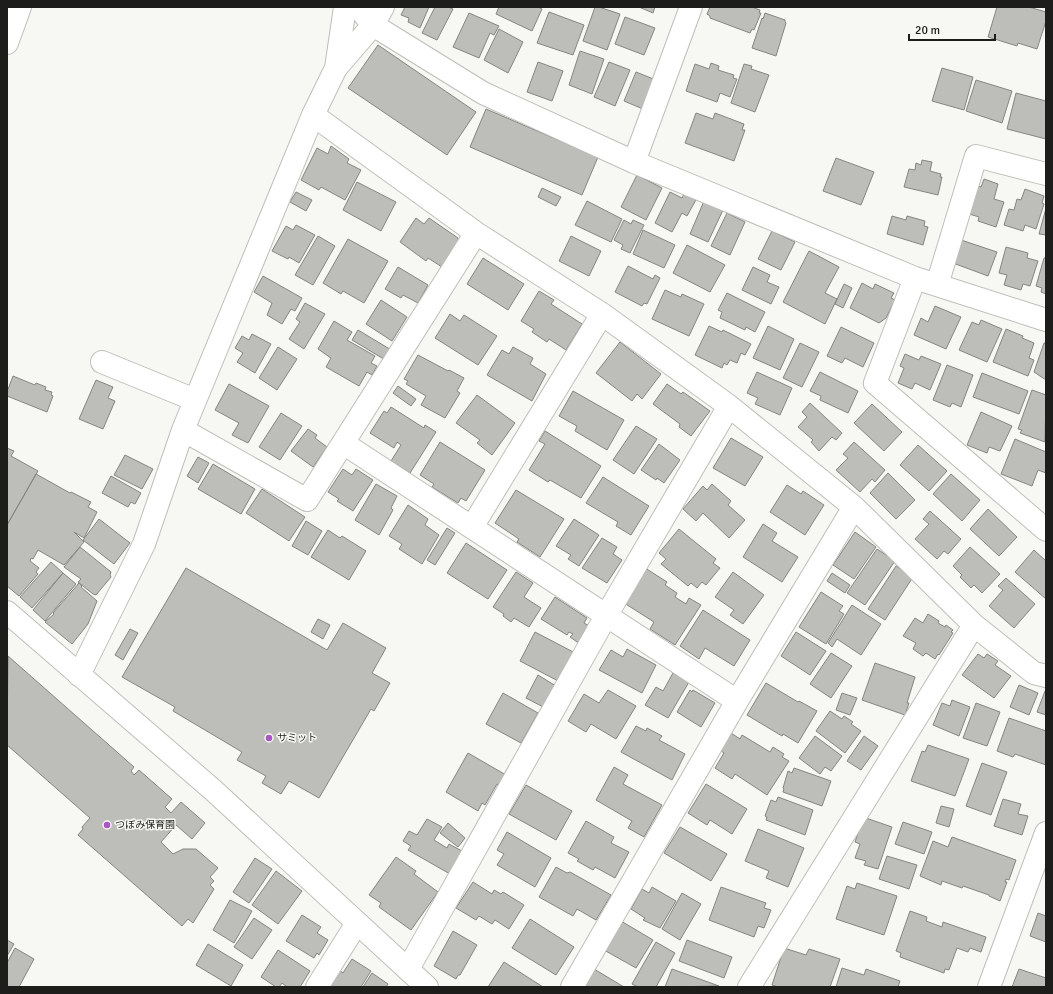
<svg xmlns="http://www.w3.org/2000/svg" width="1053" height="994" font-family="Signika,'Noto Sans JP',sans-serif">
<rect width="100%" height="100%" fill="#f7f7f3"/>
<path fill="#bdbdb9" stroke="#858581" d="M405,7H429L420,28L408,22L409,18L401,15Z
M435,7H448L453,9L437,40L422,33Z
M499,7H538L542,9L532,31L496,14Z
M595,7H599L620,14L607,50L583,41Z
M639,7H655L653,13Z
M710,7H752L760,10L759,13H761L754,30L752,29L750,33L710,18V16L707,14Z
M997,7H1029L1046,12V21L1037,49L1018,43L1017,46L988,37Z
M549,12L584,25L573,55L537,43Z
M469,13L499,26L494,35L490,33L479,58L453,47Z
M765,13L785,20V22L786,23L776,56L752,48L762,18L763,19Z
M625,17L655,28L644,55L615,44Z
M499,29L523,42L508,73L484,60Z
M378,45L476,112L447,155L348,88Z
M580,51L604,59L592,94L569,85Z
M538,62L563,71L552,101L527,92Z
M609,62L630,70L615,106L594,97Z
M711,63L719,66L718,70L734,75L733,78L737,79L730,97L720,93L717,102L686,91L695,64L709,69Z
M744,64L752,66L751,69L769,75L755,112L731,103Z
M942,68L973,77L964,110L932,101Z
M636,72L656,80L643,109L624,101Z
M976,80L1012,91L1002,123L966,111Z
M1016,93L1046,101V139L1007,129Z
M486,109L598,157L582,195L470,147Z
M696,113L713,119L715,113L744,124L742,130H745L734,161L685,143Z
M331,146L349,159L347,163L361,170L345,200L321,187L319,190L301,180L317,148L328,154Z
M836,158L874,172L861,205L823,191Z
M922,160L932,162L930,171L941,174L940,177H942L938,195L904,187L909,169L915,170L916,163L921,165Z
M637,175L662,188L646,220L621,207Z
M984,179L998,184L994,199L1004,202L996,227L978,221L979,217L966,213L975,185L981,187Z
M357,182L396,202L381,231L343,210Z
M542,188L561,197L556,206L538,197Z
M1025,189L1044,196L1042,203L1044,204L1036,229L1025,225L1023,231L1004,225L1009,209L1014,210L1017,199L1021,200Z
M296,192L312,200L306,211L290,202Z
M670,192L682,198L685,192L697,198L687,216L682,213L672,232L655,223Z
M587,201L622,219L611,242L575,225Z
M704,201L723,210L708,242L690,234Z
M1046,208V235L1039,234Z
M727,213L745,222L730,255L711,246Z
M892,216L906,220L907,216L925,221L924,226L928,227L923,245L887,234Z
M416,218L424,224L429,218L458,238L460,245L445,269L428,258L426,261L400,242Z
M624,220L631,224L633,220L644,225L630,253L621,249L623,245L614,240Z
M296,225L315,235L299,263L289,257L288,259L272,251L286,226L293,230Z
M643,230L675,245L664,268L633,254Z
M772,231L795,242L781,270L758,259Z
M318,236L335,246L313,285L295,275Z
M571,236L601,251L589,276L559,261Z
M348,239L388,261L364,303L343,291L341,294L323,283Z
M961,240L997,252L988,276L953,263Z
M687,245L725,265L710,292L673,273Z
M1006,247L1028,253L1027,258L1038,261L1030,286L1023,284L1021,290L1004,285L1007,275L999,273Z
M809,251L839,267L825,293L837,299L825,324L783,302Z
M483,258L524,284L508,310L467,284Z
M1044,258H1046V294L1041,292L1042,288L1036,286Z
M628,266L653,279L655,275L660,278L647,304L644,303L642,306L615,292Z
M398,267L428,285L418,303L403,295L401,298L385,289Z
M753,267L770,275L767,282L779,287L771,304L742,290Z
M263,276L302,298L295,311L291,309L282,324L267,315L272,303L254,292Z
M862,283L873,289L875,284L894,293L891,298L895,300L886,318L879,323L850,308Z
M844,284L852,288L843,308L835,304Z
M665,290L681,297L682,294L704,304L689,336L652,319Z
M539,291L554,300L551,304L582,324L566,350L549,339L547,342L532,332L534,329L521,321Z
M727,293L765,312L755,332L746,327L745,330L720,318L722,312L718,310Z
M381,300L407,317L392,341L366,324Z
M305,303L325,314L304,349L289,339L300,322L296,319Z
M935,306L961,317L946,349L914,335L921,318L928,322Z
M450,314L460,321L464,315L497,336L478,365L435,338Z
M981,320L1002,329L987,362L959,350L972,322L979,325Z
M334,321L352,332L347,340L375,356L371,363L377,366L372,375L367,372L359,386L326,367L331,358L318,349Z
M709,326L722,332L723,330L751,344L745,355L741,353L737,363L730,360L727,365L724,363L722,368L695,355Z
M768,326L794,339L780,370L753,358Z
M841,327L874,343L863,367L845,358L842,363L827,356Z
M1006,329L1023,336L1022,338L1034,343L1029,358L1034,360L1028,376L993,362Z
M358,330L393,351L387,361L352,340Z
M252,334L271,344L255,373L237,362L243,353L235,348L242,336L249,340Z
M620,342L661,374L642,399L637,394L632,401L596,373Z
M800,343L819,352L802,387L783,378Z
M1044,343H1046V380L1034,372Z
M278,347L297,359L277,390L259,378Z
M513,347L533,358L530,364L546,374L532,401L487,375L502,350L509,354Z
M905,354L919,360L921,356L941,364L930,390L915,383L912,389L898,383L904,368L900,366Z
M418,355L448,371L449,370L464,378L457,391L460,393L445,418L421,405L426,396L406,384L408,381L404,379Z
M947,365L973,375L961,407L952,403L950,407L933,400Z
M757,372L792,388L780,415L755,404L758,398L747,393Z
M820,372L858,391L848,413L820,400L821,396L810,391Z
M982,373L1028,391L1019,414L973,397Z
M13,376L35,385L36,383L46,387L45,390L52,392L51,395L53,396L47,412L7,396V392Z
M96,380L113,387L108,398L115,401L103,429L79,419Z
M229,384L269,406L248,443L232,435L239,423L215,410Z
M667,384L681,394L683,392L710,411L691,436L679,427L680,424L653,404Z
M398,386L416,399L411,406L393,393Z
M1032,390L1046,395L1045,442L1020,433L1022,430L1018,429Z
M573,391L624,420L607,450L575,431L577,426L559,416Z
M477,395L515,423L492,455L477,443L480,440L456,423Z
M810,403L842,433L836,440L832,437L819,451L811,442L813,440L798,427L807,417L802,412Z
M872,404L902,432L884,451L854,423Z
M391,407L424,428L425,425L436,432L410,473L391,461L401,445L397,442L394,448L370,433L384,411L387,413Z
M981,412L1012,426L1000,451L989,447L987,453L967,445Z
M281,413L302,426L280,460L259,447Z
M636,426L657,439L634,474L613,460Z
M308,429L317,435L315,438L327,447L313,467L291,451Z
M545,431L601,466L581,498L550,480L548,482L529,470L545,444L539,441Z
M731,438L763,457L745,486L713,468Z
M1015,439L1046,452V473L1038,470L1032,486L1001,474Z
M440,442L485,470L466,501L461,498L458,503L432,487L434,484L420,475Z
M854,442L885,470L875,482L872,479L860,492L836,470L848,458L843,454Z
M659,444L680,460L664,483L657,478L656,480L641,470Z
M918,445L947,471L929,491L900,465Z
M7,448L14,451L11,456L38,471L7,525Z
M125,455L153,469L142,489L114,475Z
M198,457L209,463L198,483L187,476Z
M213,464L255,489L241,514L198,489Z
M343,469L352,475L356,469L373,480L353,511L337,501L339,499L328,492Z
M888,473L915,500L896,519L870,493Z
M36,474L70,493L71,492L91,502L88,507L97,512L84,538L74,532L84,542L64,565L38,550L33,559L31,558L30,561L39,568L36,572L38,574L19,596L7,586V525Z
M951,474L980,500L962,521L933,494Z
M111,476L141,493L135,504L131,502L128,507L102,493Z
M603,477L649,506L631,535L616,526L618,522L586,503Z
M376,484L397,496L391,508L393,510L379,535L355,520Z
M712,484L731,501L728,505L745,520L729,538L703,513L696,521L683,509L703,486L707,490Z
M787,485L801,494L803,491L824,505L805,535L770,512Z
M262,489L305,517L289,541L246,513Z
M516,490L564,519L540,557L517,542L519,539L495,523Z
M408,505L428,519L425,525L439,535L422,564L399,549L402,544L389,536Z
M988,509L1017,537L999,556L970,529Z
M930,511L961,539L948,554L944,551L937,559L915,539L929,524L923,519Z
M99,519L130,543L114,564L83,540Z
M574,519L599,535L579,566L568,559L571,555L556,546Z
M306,521L322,531L308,555L292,546Z
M763,524L777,533L772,541L798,557L782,582L743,557Z
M447,528L455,533L435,565L427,560Z
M679,529L716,559L713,563L720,568L706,585L702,582L697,588L691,583L688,586L661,564L666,559L659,553Z
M328,530L340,538L342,536L366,551L349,580L311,557Z
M855,532L876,547L854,579L833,565Z
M602,538L617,547L613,554L622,560L607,583L582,568Z
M466,543L507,570L488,599L447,573Z
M80,547L111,572L110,575L111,577L96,595L93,594L78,582L81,579L64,567Z
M970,547L1000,574L982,593L974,585L971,588L960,577L962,575L953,566Z
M877,549L895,561L865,605L847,593Z
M1034,550L1046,561V599L1015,572Z
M51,562L63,573L32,608L20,597Z
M642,566L667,582L665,585L677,593L675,597L686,604L689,598L701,605L675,645L650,629L654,622L621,601Z
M896,566L913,577L885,620L868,609Z
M186,568L327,650L343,623L386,648L372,673L390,683L374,711L371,709L319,798L289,781L281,794L262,783L266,776L237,760L242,752L173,711L175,707L122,677Z
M516,572L533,583L524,597L541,608L529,627L514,618L511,622L503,616L504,614L493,607Z
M733,572L764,595L743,624L730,615L734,610L715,597Z
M63,573L76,584L45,621L33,610Z
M832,573L850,585L845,593L827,581Z
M1006,578L1035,604L1014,628L989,606L1003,590L998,586Z
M79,583L82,586L81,587L97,601L88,624L72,644L45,622L54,614L53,613Z
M821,592L843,606L839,611L844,614L826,644L799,627Z
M555,597L587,618L584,623L591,627L580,644L570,637L573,634L569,632L567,635L541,619Z
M852,605L881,624L861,655L837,639L832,647L828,643Z
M703,610L750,640L734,666L705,648L699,659L680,646Z
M928,614L939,621L938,623L945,627L946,625L953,630L951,632L953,633L939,655L938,654L935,659L926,653L923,656L913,649L916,643L903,636L915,618L923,623Z
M318,619L330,625L323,639L311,632Z
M130,629L138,633L123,660L115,655Z
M535,632L577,654L562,683L520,661Z
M796,632L826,651L810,675L781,656Z
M627,649L656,665L642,693L599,670L611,650L623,657Z
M831,653L852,666L831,698L810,684Z
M978,654L984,658L987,654L998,661L995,665L1011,676L994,698L962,675Z
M8,656L134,767L131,771L134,775L139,770L172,799L165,807L171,813L181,802L205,823L192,839L176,825L161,842L173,854L183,849H196L218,868L210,877L214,881L210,885L214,889L193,923L188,919L182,926L78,835L83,829L82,827L90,818L7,745Z
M875,663L915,677L907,703H909L905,715L862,700Z
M673,673L689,682L668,718L645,705L656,687L663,691Z
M538,675L559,688L547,709L526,698Z
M766,683L798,702L799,701L817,711L798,743L783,734L782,736L747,715Z
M1019,685L1038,693L1029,715L1010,707Z
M608,690L636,706L616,739L591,724L586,732L568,721L584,694L599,703Z
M690,690L692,692L693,690L715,703L701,727L677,712Z
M1045,691L1046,692V715L1037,712Z
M503,693L538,713L521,743L486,724Z
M842,693L857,698L850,715L836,710Z
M952,700L970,707L959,736L933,725L942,703L950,706Z
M976,703L1000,712L987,746L963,738Z
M830,711L842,719L844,716L853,722L851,724L861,731L845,753L816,731Z
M1009,718L1046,731V765L1015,754L1013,757L997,751Z
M636,726L646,731L647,728L662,736L659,740L685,754L672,780L621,752Z
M731,733L740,739L742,735L770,752L773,747L784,754L782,757L789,761L767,795L735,774L732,779L715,768L724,753L720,750Z
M815,736L842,756L831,771L825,767L820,774L799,758Z
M864,736L878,746L861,770L847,761Z
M928,745L969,759L955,796L911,781L922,751L925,752Z
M468,753L506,775L500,786L497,784L485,805L482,803L478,811L446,792Z
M982,763L1007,772L991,815L966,806Z
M614,767L628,775L623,784L662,805L644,837L628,828L632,821L596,800Z
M794,768L831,781L822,806L783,792L784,789L783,788L788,771L792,773Z
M706,784L747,809L732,834L710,820L707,825L688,813Z
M526,785L572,811L556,840L509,814Z
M778,797L813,810L805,835L766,820L767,817L765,816L771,800L776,802Z
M1003,799L1021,804L1018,814L1028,816L1022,835L994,826Z
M941,806L954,809L949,827L936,823Z
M863,817L892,827L878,869L864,865L866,861L855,858L860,844L855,842Z
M427,819L442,827L434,840L447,848L449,844L462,851L450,874L408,850L411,846L403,841L409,831L417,835Z
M586,821L614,837L611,843L629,852L615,878L595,867L593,870L577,861L579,859L568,853Z
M903,822L932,832L924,854L895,844Z
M448,823L465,838L458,847L440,833Z
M680,827L727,854L711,881L664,853Z
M758,829L804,848L788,887L766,878L769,871L745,861Z
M507,832L551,858L535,887L497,865L504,854L497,850Z
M952,837L1016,860L1009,880L1006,879L1005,882H1007L1000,901L989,896V895L963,886L962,888L942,881L941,885L920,876L933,841L948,847Z
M887,856L917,865L909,889L879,879Z
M396,857L416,871L414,874L438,892L411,930L379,907L381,903L369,895Z
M255,858L272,869L249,903L233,892Z
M556,867L567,873L570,872L611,895L596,920L577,909L573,916L539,897Z
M276,871L302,891L278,924L252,905Z
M473,882L492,894L494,890L501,894L503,892L524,905L509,929L495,920L492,924L479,916L476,920L456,908Z
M857,883L897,896L884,935L836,919L847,886L855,889Z
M652,887L676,901L660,928L643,920L645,918L631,909L642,889L649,893Z
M721,887L766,903L764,908L771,910L764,928L758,926L754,937L709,920Z
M682,893L701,904L680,940L662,929Z
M230,900L252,911L234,943L213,930Z
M910,911L927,917L926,921L942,927L943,922L986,937L981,952L970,948L968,952L957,948L949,970L945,969L944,973L900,957L901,953L896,951Z
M1038,913L1046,916V942L1030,936Z
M302,915L321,927L317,933L328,940L319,955L317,953L314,958L286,941Z
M254,918L272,930L252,959L234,947Z
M530,919L574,947L556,975L512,948Z
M621,921L653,940L636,968L604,950Z
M453,931L477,945L460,975H458L456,979L434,966Z
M7,940L14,944L7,956Z
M687,940L732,957L724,978L679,961Z
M656,942L675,953L656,987H638L632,984Z
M208,944L243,965L231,986L196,965Z
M15,948L34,959L19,987H7V963Z
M784,948L806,955L809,949L840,959L830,987H778L772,985Z
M278,950L310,971L300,987H287L282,983L279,987H276L261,977Z
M352,959L371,971L361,987H329L339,970L343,973Z
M504,962L543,987H488Z
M842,968L864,975L866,969L900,981L898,987H836Z
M594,969L624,987H582Z
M672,969L719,986L665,987Z
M1019,969L1046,978V987H1012Z
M372,973L388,984L386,987H363Z"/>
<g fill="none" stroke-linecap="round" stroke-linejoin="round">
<g stroke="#bebeba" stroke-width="24">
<path id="minor" d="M358,7L373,25L483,93L634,162L915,278L1046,320
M7,43L20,7
M336,68L373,25L383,7
M313,115L476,233L602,314L729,406L854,507L974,625L1034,673L1046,676
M634,162L691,7
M915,278L875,383L1046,530
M937,285L976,156L1046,174
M102,362L195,400
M183,430L307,500L476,233
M343,443L737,701
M472,527L602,314
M79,675L144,544L183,430L313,115L336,68L345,7
M408,969L606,616L729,406
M317,987L357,923
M572,987L737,701L854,507
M749,987L974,625
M989,987L1046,833"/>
</g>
<g stroke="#bebeba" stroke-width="24">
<path id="tertiary" d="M7,612L213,790L427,987"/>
</g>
<use href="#minor" stroke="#fff" stroke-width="22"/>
<use href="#tertiary" stroke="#fff" stroke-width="22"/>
</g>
<g fill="#aa56c5" stroke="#f7f7f3" stroke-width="1.5">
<circle cx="269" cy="738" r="4"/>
<circle cx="107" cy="825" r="4"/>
</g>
<g text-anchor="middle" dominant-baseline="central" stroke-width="3" stroke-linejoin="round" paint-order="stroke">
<g font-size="10" fill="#1d1d1c" stroke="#f7f7f3" text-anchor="start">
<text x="277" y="738">サミット</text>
<text x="115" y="825">つぼみ保育園</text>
</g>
</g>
<rect width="1053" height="994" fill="none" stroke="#1d1d1c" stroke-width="16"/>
<path d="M909 34v6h86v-6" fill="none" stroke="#1d1d1c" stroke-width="2"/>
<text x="915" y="34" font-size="12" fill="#1d1d1c" stroke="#f7f7f3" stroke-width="3" paint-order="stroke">20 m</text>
</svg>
